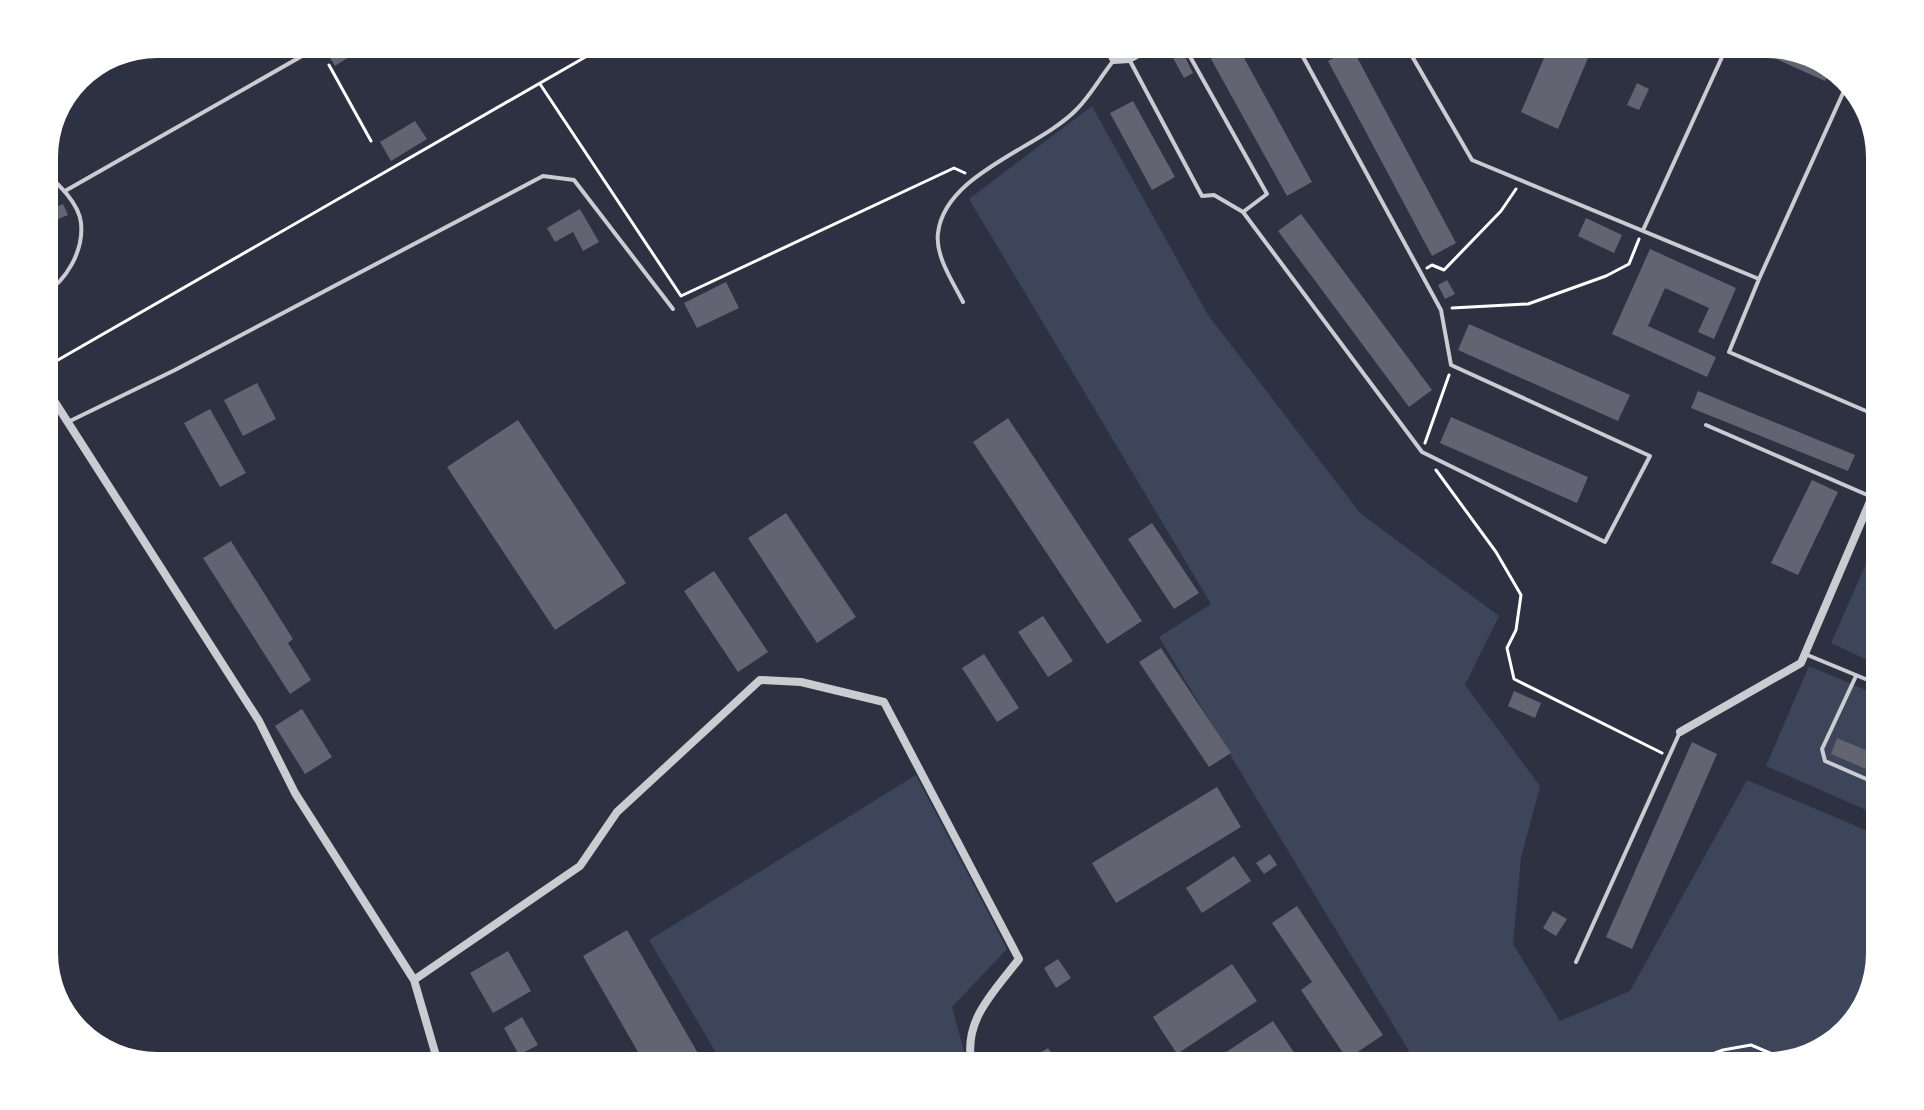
<svg xmlns="http://www.w3.org/2000/svg" width="1924" height="1110" font-family="Ubuntu,sans-serif">
<rect width="100%" height="100%" fill="#2d3142"/>
<path fill="#3c4559" d="M1092,106L1208,315L1360,513L1499,616L1465,685L1540,786L1521,858L1513,944L1560,1021L1630,991L1747,780L1880,836V953L1865,1009L1824,1051L1767,1066H1418L1159,637L1211,604L969,199Z
M1880,532V666L1831,643Z
M1809,666L1880,696V816L1766,766Z
M916,775L1007,949L952,1007L968,1066H724L649,940Z"/>
<path fill="#626471" d="M334,44H341L349,57L335,66L325,50Z
M1550,44H1583L1582,47L1591,51L1558,129L1521,112Z
M1641,44H1670L1665,55Z
M1764,44L1823,59L1831,67L1825,81L1761,52Z
M1237,45L1312,182L1287,196L1211,59Z
M1352,48L1456,243L1432,256L1328,61Z
M1183,53L1193,73L1184,78L1173,58Z
M1637,83L1649,89L1639,110L1627,105Z
M1133,101L1175,177L1152,190L1110,113Z
M415,121L427,139L391,161L380,142Z
M63,204L68,215L51,222L47,211Z
M580,209L599,242L583,251L573,232L555,242L547,228Z
M1301,214L1432,390L1409,407L1278,231Z
M1586,218L1622,235L1614,253L1578,236Z
M1650,249L1736,288L1714,339L1698,332L1709,308L1665,288L1648,326L1716,357L1707,377L1612,334Z
M1447,280L1455,294L1445,299L1438,285Z
M726,282L739,308L697,328L684,303Z
M1469,324L1630,395L1618,421L1458,350Z
M257,383L276,419L243,436L224,400Z
M1698,391L1855,455L1848,471L1691,408Z
M210,409L246,473L220,487L184,423Z
M1451,417L1588,477L1577,503L1440,443Z
M1008,418L1142,621L1107,644L973,442Z
M518,420L626,583L555,630L447,467Z
M1812,480L1838,492L1798,575L1771,563Z
M786,513L856,617L817,643L748,538Z
M1152,523L1199,593L1174,609L1128,539Z
M231,541L293,639L288,643L311,680L290,694L203,558Z
M714,571L768,652L738,672L684,591Z
M1043,616L1073,661L1048,677L1018,632Z
M1161,648L1231,753L1209,767L1139,662Z
M984,654L1019,708L997,722L962,668Z
M1514,691L1541,703L1535,718L1508,706Z
M302,709L332,757L305,774L275,726Z
M1837,738L1880,756V775L1831,754Z
M1692,742L1717,754L1632,949L1606,937Z
M1217,787L1241,827L1116,903L1092,863Z
M1270,854L1277,865L1264,874L1256,863Z
M1234,856L1251,881L1202,913L1186,888Z
M1297,906L1383,1035L1347,1059L1301,990L1312,982L1272,923Z
M1553,911L1567,919L1556,936L1543,928Z
M627,930L703,1062L696,1066H646L583,956Z
M508,951L531,991L493,1013L470,973Z
M1058,959L1071,978L1056,988L1044,968Z
M1232,964L1257,1001L1177,1054L1153,1017Z
M522,1017L538,1045L519,1055L504,1028Z
M1273,1021L1297,1057L1284,1066H1205Z
M1048,1048L1060,1066H1020Z
M1392,1056L1398,1066H1377Z"/>
<g fill="none" stroke-linecap="round" stroke-linejoin="round">
<path stroke="#fff" stroke-width="3" d="M329,65L371,141
M540,84L681,296L954,168L965,173
M1427,268L1432,265L1444,270L1501,211L1516,189
M1452,308L1528,304L1606,276L1629,264L1639,239
M44,368L608,44
M1425,443L1449,375
M1436,470L1496,552L1521,595L1516,630L1507,648L1514,679L1662,753
M1681,1066L1723,1050L1751,1045L1787,1060"/>
<path stroke="#caccd0" stroke-width="4" d="M1183,44L1267,194L1243,212L1422,452L1605,542L1650,456L1451,365L1441,310L1296,44
M1405,44L1472,160L1759,279L1848,82
M309,52L322,44
M1129,59L1202,196L1214,195L1243,212
M44,171C58,184 79,203 81,223C84,251 66,281 44,294
M65,191L309,52L304,44
M1644,228L1728,44
M1759,279L1729,352L1880,417
M963,302C953,282 935,256 938,233C945,173 1040,148 1077,109C1091,95 1101,76 1114,60
M70,421L175,370L543,176L574,180L673,309
M1706,425L1872,497
M1805,654L1880,685
M1856,676L1822,749L1825,761L1880,785
M1576,962L1680,732"/>
<path stroke="#caccd0" stroke-width="8" d="M1105,44L1114,60L1129,59L1157,44
M44,385L259,721L295,793L414,980L439,1066
M1680,732L1801,663L1880,478
M414,980L580,866L617,812L760,680L801,682L884,702L1019,959C993,993 962,1021 972,1066"/>
</g>
<path d="M0 0H1924V1110H0ZM157 58H1767A99 99 0 0 1 1866 157V953A99 99 0 0 1 1767 1052H157A99 99 0 0 1 58 953V157A99 99 0 0 1 157 58Z" fill="#fff" fill-rule="evenodd"/>
</svg>
